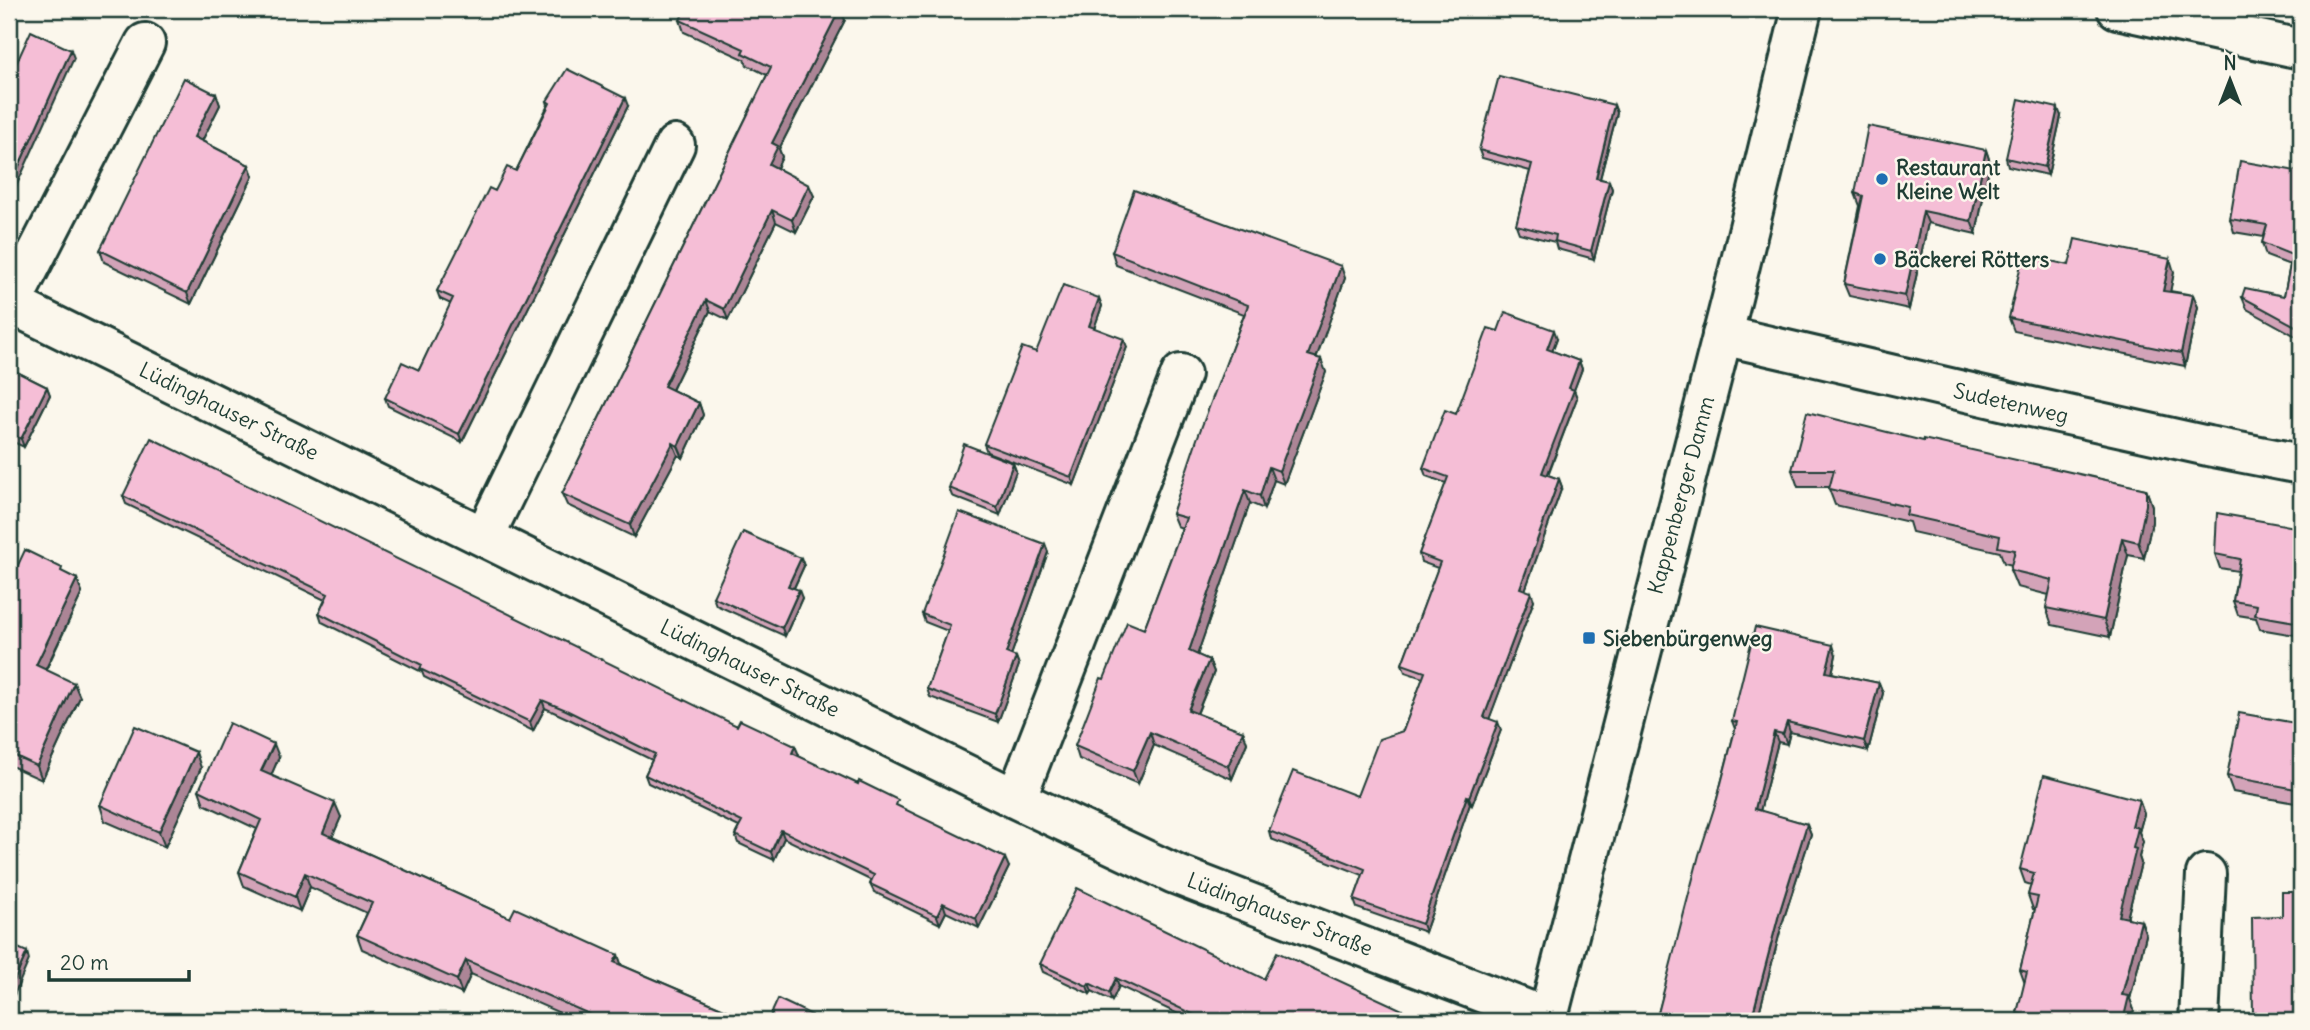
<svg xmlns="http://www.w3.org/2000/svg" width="2310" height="1030" font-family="Delius,sans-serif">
<rect width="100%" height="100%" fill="#fbf7ec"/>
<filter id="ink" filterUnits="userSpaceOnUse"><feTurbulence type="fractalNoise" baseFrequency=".0143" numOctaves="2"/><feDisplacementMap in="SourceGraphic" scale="14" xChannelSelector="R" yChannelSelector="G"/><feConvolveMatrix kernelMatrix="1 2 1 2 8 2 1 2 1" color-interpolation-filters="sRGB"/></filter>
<g filter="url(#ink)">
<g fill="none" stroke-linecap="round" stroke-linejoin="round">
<g stroke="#1f3d34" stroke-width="44">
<path id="minor" d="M9,303L1016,799L1175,874L1548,1018
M11,304L145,43
M1722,335L2027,406L2208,446L2301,464
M484,537L675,145
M1016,799L1181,374
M2199,1021L2206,874"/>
</g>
<g stroke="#1f3d34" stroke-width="44">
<path id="secondary" d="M1547,1021L1732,298L1802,9"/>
</g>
<g stroke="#1f3d34" stroke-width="44">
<path id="trunk" d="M2117,9L2301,49"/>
</g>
<use href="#minor" stroke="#fbf7ec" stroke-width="38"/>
<use href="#secondary" stroke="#fbf7ec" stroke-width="38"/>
<use href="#trunk" stroke="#fbf7ec" stroke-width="38"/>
</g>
<path fill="#d3a3b8" stroke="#1f3d34" stroke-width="2" d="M840,9L845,20L779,149L782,157L777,168L814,196L796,232L776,222L728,320L710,311L672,390L699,403L703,415L683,458L678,455L634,537L567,505L562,494L767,75L747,65L744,59L684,32L680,20L763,12Z
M216,94L220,105L202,141L249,165L253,176L191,304L104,262L100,250Z
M547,101L628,106L462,442L388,406L385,398L419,370L451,304L440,299L437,291L495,191L516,171L548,105Z
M1614,105L1617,113L1600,179L1609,181L1612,189L1594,259L1557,249L1555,242L1519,233L1516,225L1530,171L1482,158L1479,150Z
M2061,116L2048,175L2008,166L2006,158Z
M1986,150L1990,162L1976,234L1928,223L1909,309L1849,296L1844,284L1860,206L1855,193Z
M2301,172V339L2247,309L2242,297L2284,296L2290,265L2266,256L2262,243L2264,237L2234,232L2230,219Z
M1112,252L1345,278L1316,358L1326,372L1284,484L1274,480L1264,509L1250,503L1197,655L1209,660L1214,672L1197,714L1243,731L1247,743L1232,779L1154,745L1138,784L1079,759L1075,746L1104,679L1144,629L1182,528L1177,526L1172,514L1244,314L1116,265Z
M2069,265L2174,272L2170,291L2193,295L2198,307L2185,366L2014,331L2009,318Z
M1099,298L1102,306L1094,328L1127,347L1074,485L987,452L984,444L1036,352Z
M1498,331L1557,338L1552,351L1579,361L1582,369L1574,390L1577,398L1548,475L1559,479L1562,487L1525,590L1534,600L1489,719L1501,730L1472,805L1470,804L1425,932L1357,908L1354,900L1363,875L1271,839L1269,831L1357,796L1403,731L1423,678L1405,672L1402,664L1438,568L1421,562L1419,554L1446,483L1426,476L1423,468L1456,414Z
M9,368L47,387L50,395L24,447L9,440Z
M1923,441L2146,489L2152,506V522L2144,558L2128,555L2110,637L2052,625L2046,608L2049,595L2017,587L2010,570L2012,565L2004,563L2000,552L1912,532L1909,522L1835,505L1829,489L1830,487H1798L1792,470Z
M1013,463L1016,471L1000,515L952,496L949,488Z
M123,496L737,726L795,746L798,756L901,808L1009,867L979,928L946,912L940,924L874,892L870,884L872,881L784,838L774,860L738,843L735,835L739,827L648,783L645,775L652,760L569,719L545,708L533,731L424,677L422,672L322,622L319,613L325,600L126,504Z
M2301,528V636L2260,629L2256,618L2238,615L2233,601L2238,571L2220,568L2215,554Z
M1045,544L1048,552L1011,655L1016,657L1019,665L998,722L930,697L927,689L948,631L925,622L922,614Z
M801,558L804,566L794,588L802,598L785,636L716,605L713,597Z
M64,573L77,579L82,593L46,670L80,697L42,780L9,765V584Z
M1836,655L1832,673L1879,683L1883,693L1868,751L1790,732L1787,744L1778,742L1760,811L1807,824L1811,834L1782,924L1757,1021H1656L1717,799L1735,729L1732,721Z
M2301,724V804L2233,792L2227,776Z
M279,757L271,775L341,817L332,837L510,918L618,955L621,965L752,1021H578L471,974L462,994L362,949L357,935L367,913L310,887L300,911L244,886L239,872L257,829L204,804L199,790Z
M201,768L165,847L105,821L100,805Z
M2139,800L2144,814L2139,832L2143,842L2139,857L2141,863L2127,918L2141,921L2146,935L2130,999L2134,1010L2131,1021H2020L2017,1013L2025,984L2020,970L2035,909H2033L2028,895L2031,885L2025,883L2020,869Z
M1040,964L1264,979L1423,1021H1193L1119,986L1112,1001L1092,991L1090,994L1043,972Z"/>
<path fill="#ac8596" stroke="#1f3d34" stroke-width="2" d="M840,9L845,20L779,149L782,157L773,176L769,164L772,143Z
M71,50L74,58L9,202V188Z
M216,94L220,105L198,149L194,137Z
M625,98L628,106L462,442L459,434Z
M1614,105L1617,113L1598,186L1596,178Z
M2058,108L2061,116L2048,175L2045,167Z
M1986,150L1990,162L1976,234L1971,221Z
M249,165L253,176L191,304L187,293Z
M1609,181L1612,189L1594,259L1591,251Z
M809,185L814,196L796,232L792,220Z
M772,210L776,222L728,320L724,309Z
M1923,211L1928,223L1909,309L1905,296Z
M2170,259L2174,272L2168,303L2163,291Z
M1341,266L1345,278L1313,367L1308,355Z
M2193,295L2198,307L2185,366L2181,353Z
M1099,298L1102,306L1092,334L1089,326Z
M706,300L710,311L668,398L664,386Z
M1554,330L1557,338L1550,357L1547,349Z
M1124,339L1127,347L1074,485L1071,477Z
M1321,359L1326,372L1284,484L1279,471Z
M1579,361L1582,369L1574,390L1577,398L1545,481L1542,473L1569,388Z
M47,387L50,395L24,447L21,439Z
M699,403L703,415L683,458L678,446Z
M673,443L678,455L634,537L630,525Z
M1013,463L1016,471L1000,515L997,507Z
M1269,467L1274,480L1264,509L1260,496Z
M1559,479L1562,487L1523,596L1520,588Z
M2146,489L2152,506V522L2144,558L2138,542Z
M1245,490L1250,503L1194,664L1189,651Z
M2122,538L2128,555L2110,637L2104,620Z
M1045,544L1048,552L1009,661L1006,653Z
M801,558L804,566L791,594L788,586Z
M77,579L82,593L41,679L36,665Z
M799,590L802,598L785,636L782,628Z
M1531,592L1534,600L1487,725L1484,717Z
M1833,645L1836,655L1830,682L1826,672Z
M1016,657L1019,665L998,722L995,714Z
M1209,660L1214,672L1193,723L1188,710Z
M74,683L80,697L42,780L37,766Z
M1879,683L1883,693L1868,751L1864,741Z
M542,700L545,708L533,731L530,722Z
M1498,722L1501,730L1472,805L1469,797Z
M1787,722L1790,732L1787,744L1783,734Z
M1243,731L1247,743L1232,779L1228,766Z
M1150,732L1154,745L1138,784L1133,771Z
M1774,732L1778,742L1758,819L1755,809Z
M274,744L279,757L267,785L261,771Z
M795,746L799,755L795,761L792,753Z
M196,752L201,768L165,847L159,832Z
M1467,796L1470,804L1425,932L1422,924Z
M2139,800L2144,814L2139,832L2143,842L2139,857L2141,863L2124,930L2119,916L2132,826Z
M335,803L341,817L328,847L323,833Z
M1807,824L1811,834L1782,924L1757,1021H1751L1779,914Z
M781,830L784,838L774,860L771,852Z
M1005,858L1009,867L979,928L976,919Z
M305,873L310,887L300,911L295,897Z
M943,903L946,912L940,924L937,916Z
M2141,921L2146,935L2130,999L2134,1010L2131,1021H2123L2122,995Z
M27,952L29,960L9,1007V992Z
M618,955L623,969L614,962Z
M466,960L471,974L462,994L457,980Z
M1116,978L1119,986L1112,1001L1109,993Z
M1089,983L1092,991L1090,994L1087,986Z"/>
<path fill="#f5bed6" stroke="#1f3d34" stroke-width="2" d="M685,9H755L763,12L765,9H840L772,143L778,146L769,164L809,185L792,220L772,210L724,309L706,300L664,386L699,403L678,446L673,443L630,525L562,494L771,67L742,53L744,49L680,20Z
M31,31L71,50L9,188V71L12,73Z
M567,69L625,98L459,434L385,398L402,362L419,370L453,298L437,291L489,188L495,191L507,167L516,171L550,103L547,101Z
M1499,76L1614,105L1596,178L1609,181L1591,251L1555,241L1556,235L1516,225L1532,164L1479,150Z
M184,78L216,94L194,137L249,165L187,293L100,250Z
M2019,99L2058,108L2045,167L2006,158Z
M1868,126L1986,150L1971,221L1923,211L1905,296L1844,284L1863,196L1855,193Z
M2240,161L2301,172V329L2242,297L2245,288L2284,296L2292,255L2262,243L2267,225L2230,219Z
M1134,190L1341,266L1308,355L1321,359L1279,471L1269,467L1260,496L1245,490L1189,651L1209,660L1188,710L1243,731L1228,766L1150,732L1133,771L1075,746L1101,678L1104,679L1127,622L1144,629L1186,518L1172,514L1197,439L1248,305L1112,252Z
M2075,239L2170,259L2163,291L2193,295L2181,353L2009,318L2023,255L2069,265Z
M1063,285L1099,298L1089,326L1124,339L1071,477L984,444L1022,347L1036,352Z
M1505,312L1554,330L1547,349L1579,361L1569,388L1574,390L1542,473L1559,479L1520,588L1531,592L1484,717L1498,722L1469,797L1467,796L1422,924L1354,900L1365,869L1269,831L1293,771L1357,796L1379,739L1403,731L1425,672L1402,664L1440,562L1419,554L1448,477L1423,468L1445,410L1456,414L1488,328L1498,331Z
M9,368L47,387L21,439L9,433Z
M1807,412L1923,441V439L2146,489V505L2138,542L2122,538L2104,620L2046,608L2052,580L2010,570L2015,550L1998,547L2000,536L1906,515L1908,507L1829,489L1834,470H1792Z
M151,438L737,726L740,720L795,746L792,753L858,784L859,781L898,800L896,805L1005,858L976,919L943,903L937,916L870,884L874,875L781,830L771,852L735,835L742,822L645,775L655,754L566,710L542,700L530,722L420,669L422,665L319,613L328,594L123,496Z
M964,444L1013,463L997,507L949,488Z
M959,512L1045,544L1006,653L1016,657L995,714L927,689L950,625L922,614Z
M2217,513L2301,528V623L2255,615L2257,605L2233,601L2240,559L2215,554Z
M743,532L801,558L788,586L799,590L782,628L713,597Z
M25,550L62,568L61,571L77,579L36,665L74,683L37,766L9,753V584Z
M1755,627L1833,645L1826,672L1879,683L1864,741L1787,722L1783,734L1774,732L1755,809L1807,824L1779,914L1751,1021H1656L1699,855L1717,799L1737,722L1732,721Z
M2239,713L2301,724V790L2227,776Z
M229,723L274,744L261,771L335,803L323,833L510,918L515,908L618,955L614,962L752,1021H605L466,960L457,980L357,935L372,903L305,873L295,897L239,872L261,820L199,790Z
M135,726L196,752L159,832L100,805Z
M2044,775L2139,800L2132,826L2138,828L2133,848L2136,849L2119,916L2141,921L2122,995L2129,996L2123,1021H2049L2017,1013L2027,972L2020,970L2038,897L2028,895L2034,873L2020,869Z
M1077,888L1264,979L1277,952L1422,1019L1421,1021H1207L1116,978L1109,993L1089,983L1087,986L1040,964Z
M2282,892H2301V1021H2253L2252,917L2282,916Z
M9,944L27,952L9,992Z
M778,999L812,1015L810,1021H768Z"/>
</g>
<g fill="#1f6fb2" stroke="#fbf7ec" stroke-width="2.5">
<circle cx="1882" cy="179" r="7"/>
<circle cx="1880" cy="259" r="7"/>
<rect x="1582" y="631" width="14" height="14" rx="3.5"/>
</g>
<g text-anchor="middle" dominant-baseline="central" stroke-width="5" stroke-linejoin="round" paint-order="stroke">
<g font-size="21" font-weight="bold" fill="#1f3d34" stroke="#fbf7ec" text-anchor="start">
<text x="1896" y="167">Restaurant<tspan x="1896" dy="24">Kleine Welt</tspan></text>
<text x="1894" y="259">Bäckerei Rötters</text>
<text x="1603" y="638">Siebenbürgenweg</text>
</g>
<g font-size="21" fill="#1f3d34" stroke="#fbf7ec">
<text transform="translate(2011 403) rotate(13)">Sudetenweg</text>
<text transform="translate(229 411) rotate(26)">Lüdinghauser Straße</text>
<text transform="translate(1681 495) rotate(-75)">Kappenberger Damm</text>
<text transform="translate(750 668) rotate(26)">Lüdinghauser Straße</text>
<text transform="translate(1280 914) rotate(21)">Lüdinghauser Straße</text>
</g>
</g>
<rect width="2310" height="1030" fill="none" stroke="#fbf7ec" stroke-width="35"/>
<rect x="18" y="18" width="2275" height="995" fill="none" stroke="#1f3d34" stroke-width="2.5" filter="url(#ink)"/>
<g transform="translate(2230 80)" stroke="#fbf7ec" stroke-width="5" paint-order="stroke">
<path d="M0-5L12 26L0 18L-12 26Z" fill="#1f3d34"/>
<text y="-10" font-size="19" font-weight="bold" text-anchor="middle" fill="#1f3d34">N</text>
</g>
<path d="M49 970v10h140v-10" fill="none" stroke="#1f3d34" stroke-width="3.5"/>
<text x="60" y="970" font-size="21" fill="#1f3d34" stroke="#fbf7ec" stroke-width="5" paint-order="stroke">20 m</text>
</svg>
